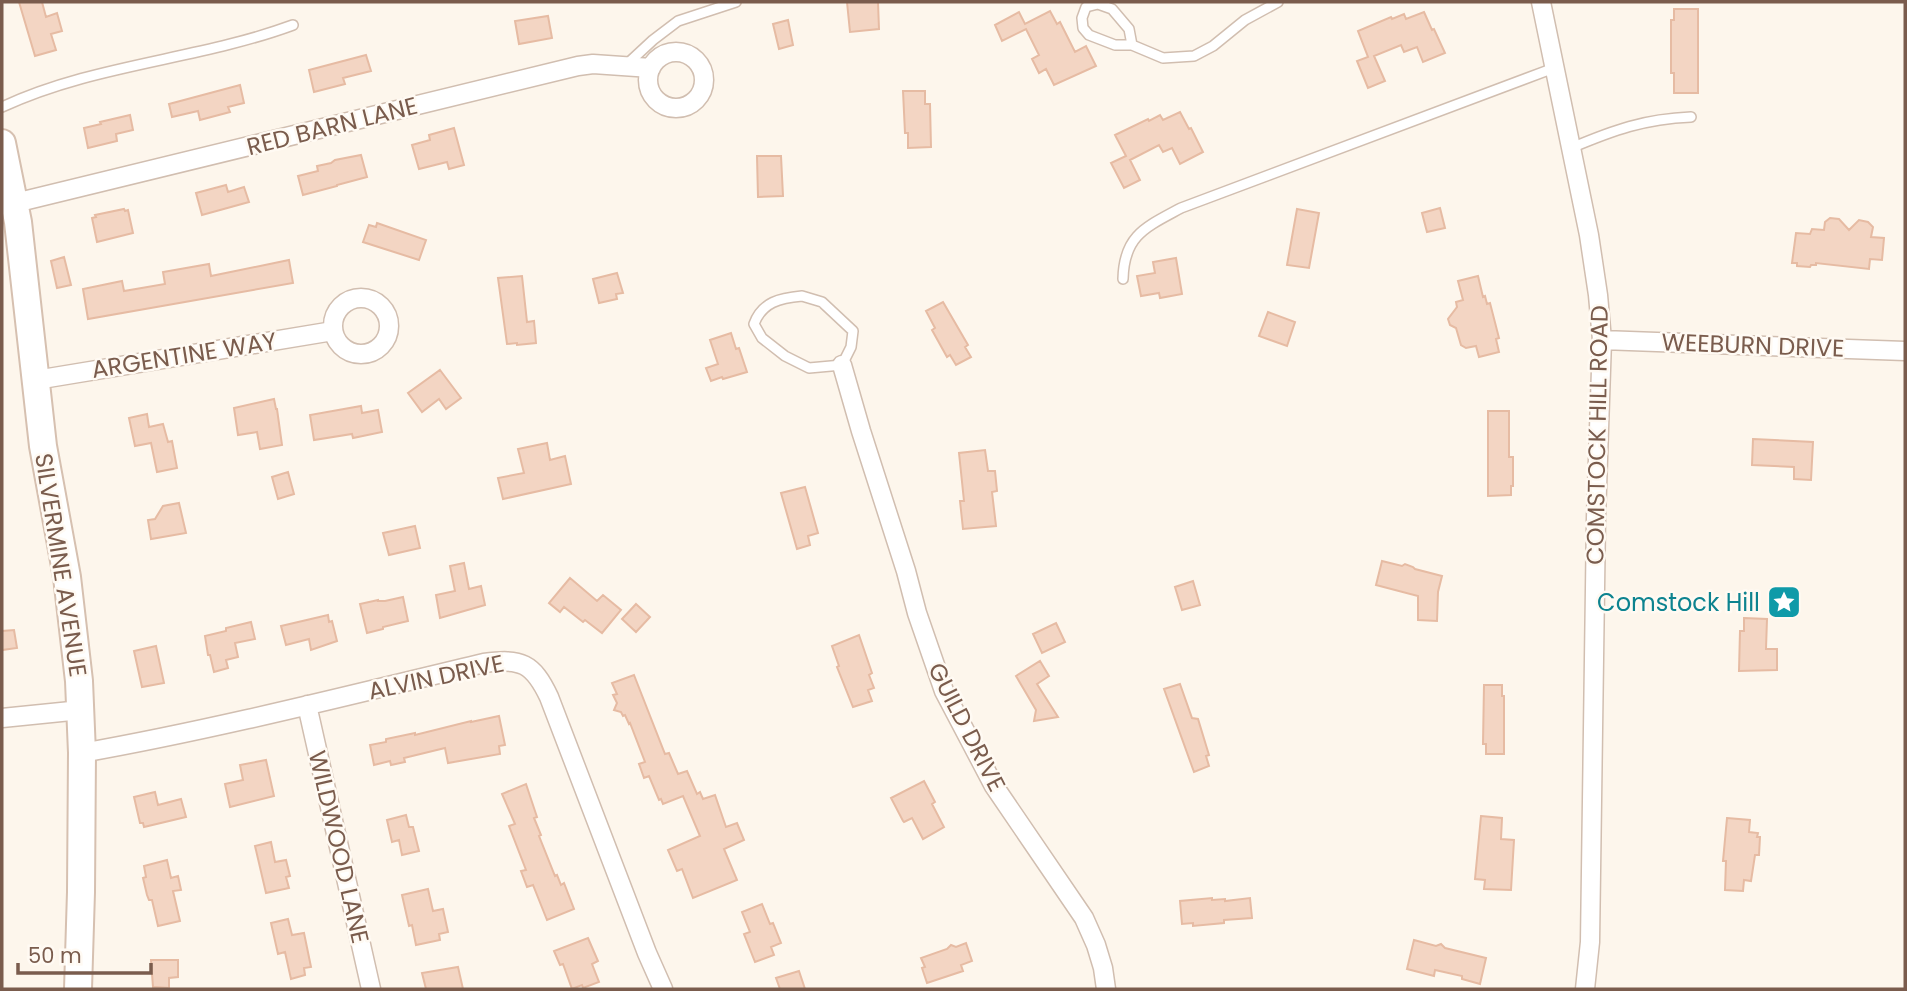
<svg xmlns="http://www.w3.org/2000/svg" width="1907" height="991" font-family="Poppins,sans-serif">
<rect width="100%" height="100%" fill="#fdf6ec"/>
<path fill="#f3d5c3" stroke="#e6bba3" stroke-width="2" d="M19,2H42L46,17L57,13L62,31L51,34L56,50L35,56Z
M847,2H878L879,29L850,32Z
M1674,9H1698V93H1674V73H1671V20H1674Z
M1050,11L1057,24L1060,22L1075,52L1086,46L1096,66L1054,85L1046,69L1039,73L1032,59L1039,55L1026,29L1002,41L995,25L1019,12L1025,24Z
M1424,12L1432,30L1434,29L1445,53L1423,62L1417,47L1404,52L1401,45L1374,56L1385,81L1368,88L1357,61L1368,57L1358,31L1391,17L1392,19L1404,14L1406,19Z
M548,16L552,38L519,44L515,21Z
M788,20L793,45L779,49L773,24Z
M366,55L371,71L343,78L345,84L314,92L309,70Z
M240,85L244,103L228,107L230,112L200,120L198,111L172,117L169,104Z
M903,91H925V104H930L931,147L908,148V133H905Z
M1180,112L1189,129L1191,128L1203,152L1180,164L1172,148L1163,152L1159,145L1130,160L1140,180L1124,188L1111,163L1126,156L1115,135L1148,119L1149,121L1160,115L1163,120Z
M130,115L133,130L116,134L117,141L88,148L84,128L101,124L100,122Z
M454,128L464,165L449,169L447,162L419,169L412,145L430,140L429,135Z
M361,155L367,177L337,185V186L303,195L298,176L318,171L317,166L331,163L335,160Z
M757,156H781L783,196L758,197Z
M226,185L228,192L244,187L249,202L202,215L196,193Z
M1440,208L1445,228L1427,232L1422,213Z
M124,209L125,211L128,210L133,233L97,242L92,218L96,217L95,215Z
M1297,209L1319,213L1309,268L1287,265Z
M1830,218L1839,219L1849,230L1859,220L1868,222L1873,227L1871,237L1884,238L1882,260L1870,259L1869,269L1816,263V265H1811L1810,267L1797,266V263H1792L1796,233L1810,234L1812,229L1824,230L1825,222Z
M377,223L426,240L419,260L363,242L369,225L376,227Z
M64,257L71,285L57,288L51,261Z
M1176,258L1182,294L1160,298L1159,293L1141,296L1137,276L1155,273L1153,262Z
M289,260L293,283L88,319L83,289L122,281L124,291L165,284L163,272L209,264L211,276Z
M617,273L623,293L616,294L617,299L599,303L593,279Z
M522,276L527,322L534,321L536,343L517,345V343L507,344L498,278Z
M1478,276L1483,297L1485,296L1487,304L1490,303L1499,338L1496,339L1499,352L1479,357L1476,346L1466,348L1461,345L1456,328L1450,325L1448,319L1457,307L1456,302L1463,300L1458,281Z
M943,302L968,345L965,347L971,357L956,365L950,355L947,357L932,330L935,328L926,311Z
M1268,312L1295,322L1287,346L1259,336Z
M731,333L736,349L739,348L747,372L723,379L722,377L711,381L706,368L718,364L710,340Z
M440,370L461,398L446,409L439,399L422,412L408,393Z
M274,399L276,409H277L282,445L260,449L257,432L238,435L234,408Z
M361,406L362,413L378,410L382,432L353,438L352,434L314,440L310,415Z
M1488,411H1509V457H1513V486H1511V495L1488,496Z
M147,414L149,427L163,424L168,442L172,441L177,468L157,472L151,443L135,446L129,418Z
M1753,439L1813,442L1811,480L1794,479V467L1752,465Z
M547,443L550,460L565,456L571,484L503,499L498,478L524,473L518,449Z
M985,450L988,471H995L997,491L992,492L996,526L963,529L960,501H964L959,453Z
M288,472L294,494L278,499L272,477Z
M805,487L818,533L808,536L810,545L797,549L781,493Z
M179,503L186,533L151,539L148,520L155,519L163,506Z
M415,526L420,548L389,555L383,533Z
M1382,561L1402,566L1405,564L1413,567L1415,569L1442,576L1438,592L1437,621L1418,620V596L1376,585Z
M464,563L469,589L481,586L485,605L440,618L436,595L455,591L450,566Z
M570,578L597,601L603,595L621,610L602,633L585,620L583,622L564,607L560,612L549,603Z
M1193,581L1200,605L1182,610L1175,587Z
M403,597L408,621L383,627V629L367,633L360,604L378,600V601H385Z
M636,604L650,617L636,632L622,619Z
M328,615L329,622L332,621L337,641L311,650L309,639L286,645L281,626Z
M1744,618L1767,619L1766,649H1777V670L1739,671L1740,631H1744Z
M251,622L255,639L235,643L238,657L226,660L228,668L214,672L210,655H208L205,636L226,631V628Z
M1056,623L1065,642L1042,653L1033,634Z
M14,630L17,648L2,650V631Z
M859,635L872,673L869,675L874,688L868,690L872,701L853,707L837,667L839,666L832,646Z
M156,646L164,683L142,687L134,651Z
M1040,661L1049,676L1037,684L1058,717L1034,721L1036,710L1016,676Z
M634,675L665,754L669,753L678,774L687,771L697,794L700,792L703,799L715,795L726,827L737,823L744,840L724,849L737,880L693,898L682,869L677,871L668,850L700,836L683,796L663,804L661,799L659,800L649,776L644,778L639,764L645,762L630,723L629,724L625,715L623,716L621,712L614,710L617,703L613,695L617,694L612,683Z
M1180,684L1192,718L1198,719L1209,755L1206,756L1209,766L1194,772L1164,689Z
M1484,685H1502V696H1504V754H1486V744H1483Z
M499,716L505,745L499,746L500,754L448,763L445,748L404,758L405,762L391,765L390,761L374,765L370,745L386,742V739L415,733V735L471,721V722Z
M266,760L274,796L230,807L225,784L243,780L240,765Z
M924,781L935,802L932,804L944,827L923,839L912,818L904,822L903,821L891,798Z
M526,784L537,817L534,818L541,835L539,836L555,876L557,875L561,885L564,883L574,909L547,920L533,885L527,887L521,871L526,870L509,826L515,824L502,794Z
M155,792L158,805L181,799L186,817L144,827L143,823H140L134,797Z
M406,815L409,827H413L419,851L402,855L399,840L392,842L387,820Z
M1481,816L1502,818L1501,839L1514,840L1511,890L1484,889L1485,880L1475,879Z
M1727,818L1750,820L1749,832L1758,833L1757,837H1760L1759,855H1755L1751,881L1744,880L1743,891L1725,890L1726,861H1723Z
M271,842L275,862L286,860L290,876L286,877L289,888L266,893L255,846Z
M167,860L171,878L178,876L181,890L173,891L180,921L158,926L152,900H149L147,895L143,878L146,877L144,866Z
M428,889L433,911L443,909L448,932L439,934L440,940L416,945L412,925L409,926L402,895Z
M1212,898V900L1225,899V901L1250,898L1252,918L1224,920V923L1193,926V923L1182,924L1180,901Z
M762,904L770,924L773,923L781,943L771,947L774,955L755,962L744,934L750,932L742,912Z
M288,919L292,935L304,933L311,967L304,968L305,975L291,979L285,952L278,954L271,923Z
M588,938L598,961L592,964L599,982L583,988L582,985L572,989L563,964L560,965L554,951Z
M1414,940L1436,946L1441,944L1445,948L1486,958L1480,984L1462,979V976L1435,970L1434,976L1407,969Z
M966,943L972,961L961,965L963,971L927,983L922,968L925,967L921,958L947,949L951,945L956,947Z
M151,960H178V977L169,978V988L153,987Z
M458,967L463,989H426L422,973Z
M799,971L805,989H780L776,978Z"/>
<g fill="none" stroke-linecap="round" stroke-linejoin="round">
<g stroke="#d1beb0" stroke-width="12">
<path id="lane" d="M1132,45L1129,29L1112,9L1098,4L1086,7L1082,18L1083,28L1089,35L1115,45H1132L1163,58L1194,56L1213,46L1245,20L1278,2
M625,66L653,40L678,21L736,2
M2,107C94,64 198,60 293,25
M1571,148C1614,130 1644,119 1691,117
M1123,279C1124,235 1146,227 1181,208L1554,68
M802,296L822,302L853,331L851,347L842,365L809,368L785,356L762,338L754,324C762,302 780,298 802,296Z"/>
</g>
<g stroke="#d1beb0" stroke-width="21">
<path id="street" d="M1541,2L1589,235L1598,295L1602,340L1596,518L1590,942L1585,989
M648 80a28 28 0 1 1 56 0a28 28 0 1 1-56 0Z
M15,203L578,66L593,64L651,68
M333 326a28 28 0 1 1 56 0a28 28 0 1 1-56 0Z
M1602,340L1905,351
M842,365L861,431L906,571L917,613L944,691L994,786L1084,918L1096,945L1103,968L1106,989
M36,380L333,331
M307,705L371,989
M2,718L81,710
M82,753C217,729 350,695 484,663C521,658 533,663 549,697L647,953L663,989"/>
</g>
<g stroke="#d6c0b0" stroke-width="30">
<path id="secondary" d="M2,143L18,222L43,446L67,577L79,681L82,753L81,892L78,989"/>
</g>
<use href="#lane" stroke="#fff" stroke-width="9"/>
<use href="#street" stroke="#fff" stroke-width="18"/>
<use href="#secondary" stroke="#fff" stroke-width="26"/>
</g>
<defs>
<g id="sight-square" transform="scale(1.75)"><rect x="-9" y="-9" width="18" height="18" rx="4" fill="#0f9aa8" stroke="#fffaf3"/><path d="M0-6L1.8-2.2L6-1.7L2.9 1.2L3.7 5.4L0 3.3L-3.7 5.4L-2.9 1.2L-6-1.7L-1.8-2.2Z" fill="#fff"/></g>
</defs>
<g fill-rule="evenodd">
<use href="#sight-square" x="1784" y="602"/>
</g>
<g text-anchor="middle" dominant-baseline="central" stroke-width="5" stroke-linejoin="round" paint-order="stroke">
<g font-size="24" fill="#7a5c4d" stroke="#fffaf3">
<text transform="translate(332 126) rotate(-14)">RED BARN LANE</text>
<text transform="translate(1753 345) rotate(2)">WEEBURN DRIVE</text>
<text transform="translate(184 355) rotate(-9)">ARGENTINE WAY</text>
<text transform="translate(1597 435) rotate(-89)">COMSTOCK HILL ROAD</text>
<text transform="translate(61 565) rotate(81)">SILVERMINE AVENUE</text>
<text transform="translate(436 677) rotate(-12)">ALVIN DRIVE</text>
<text transform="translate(967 727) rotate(63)">GUILD DRIVE</text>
<text transform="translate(339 847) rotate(77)">WILDWOOD LANE</text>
</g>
<g font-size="24" fill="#0d838f" stroke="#fffaf3" text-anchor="end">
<text x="1760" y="602">Comstock Hill</text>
</g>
</g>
<rect width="1907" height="991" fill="none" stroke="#7a5c4d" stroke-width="7"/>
<path d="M18 963v10h133v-10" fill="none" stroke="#7a5c4d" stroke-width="3.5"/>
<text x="28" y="963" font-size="21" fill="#7a5c4d" stroke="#fffaf3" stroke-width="5" paint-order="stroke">50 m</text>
</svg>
